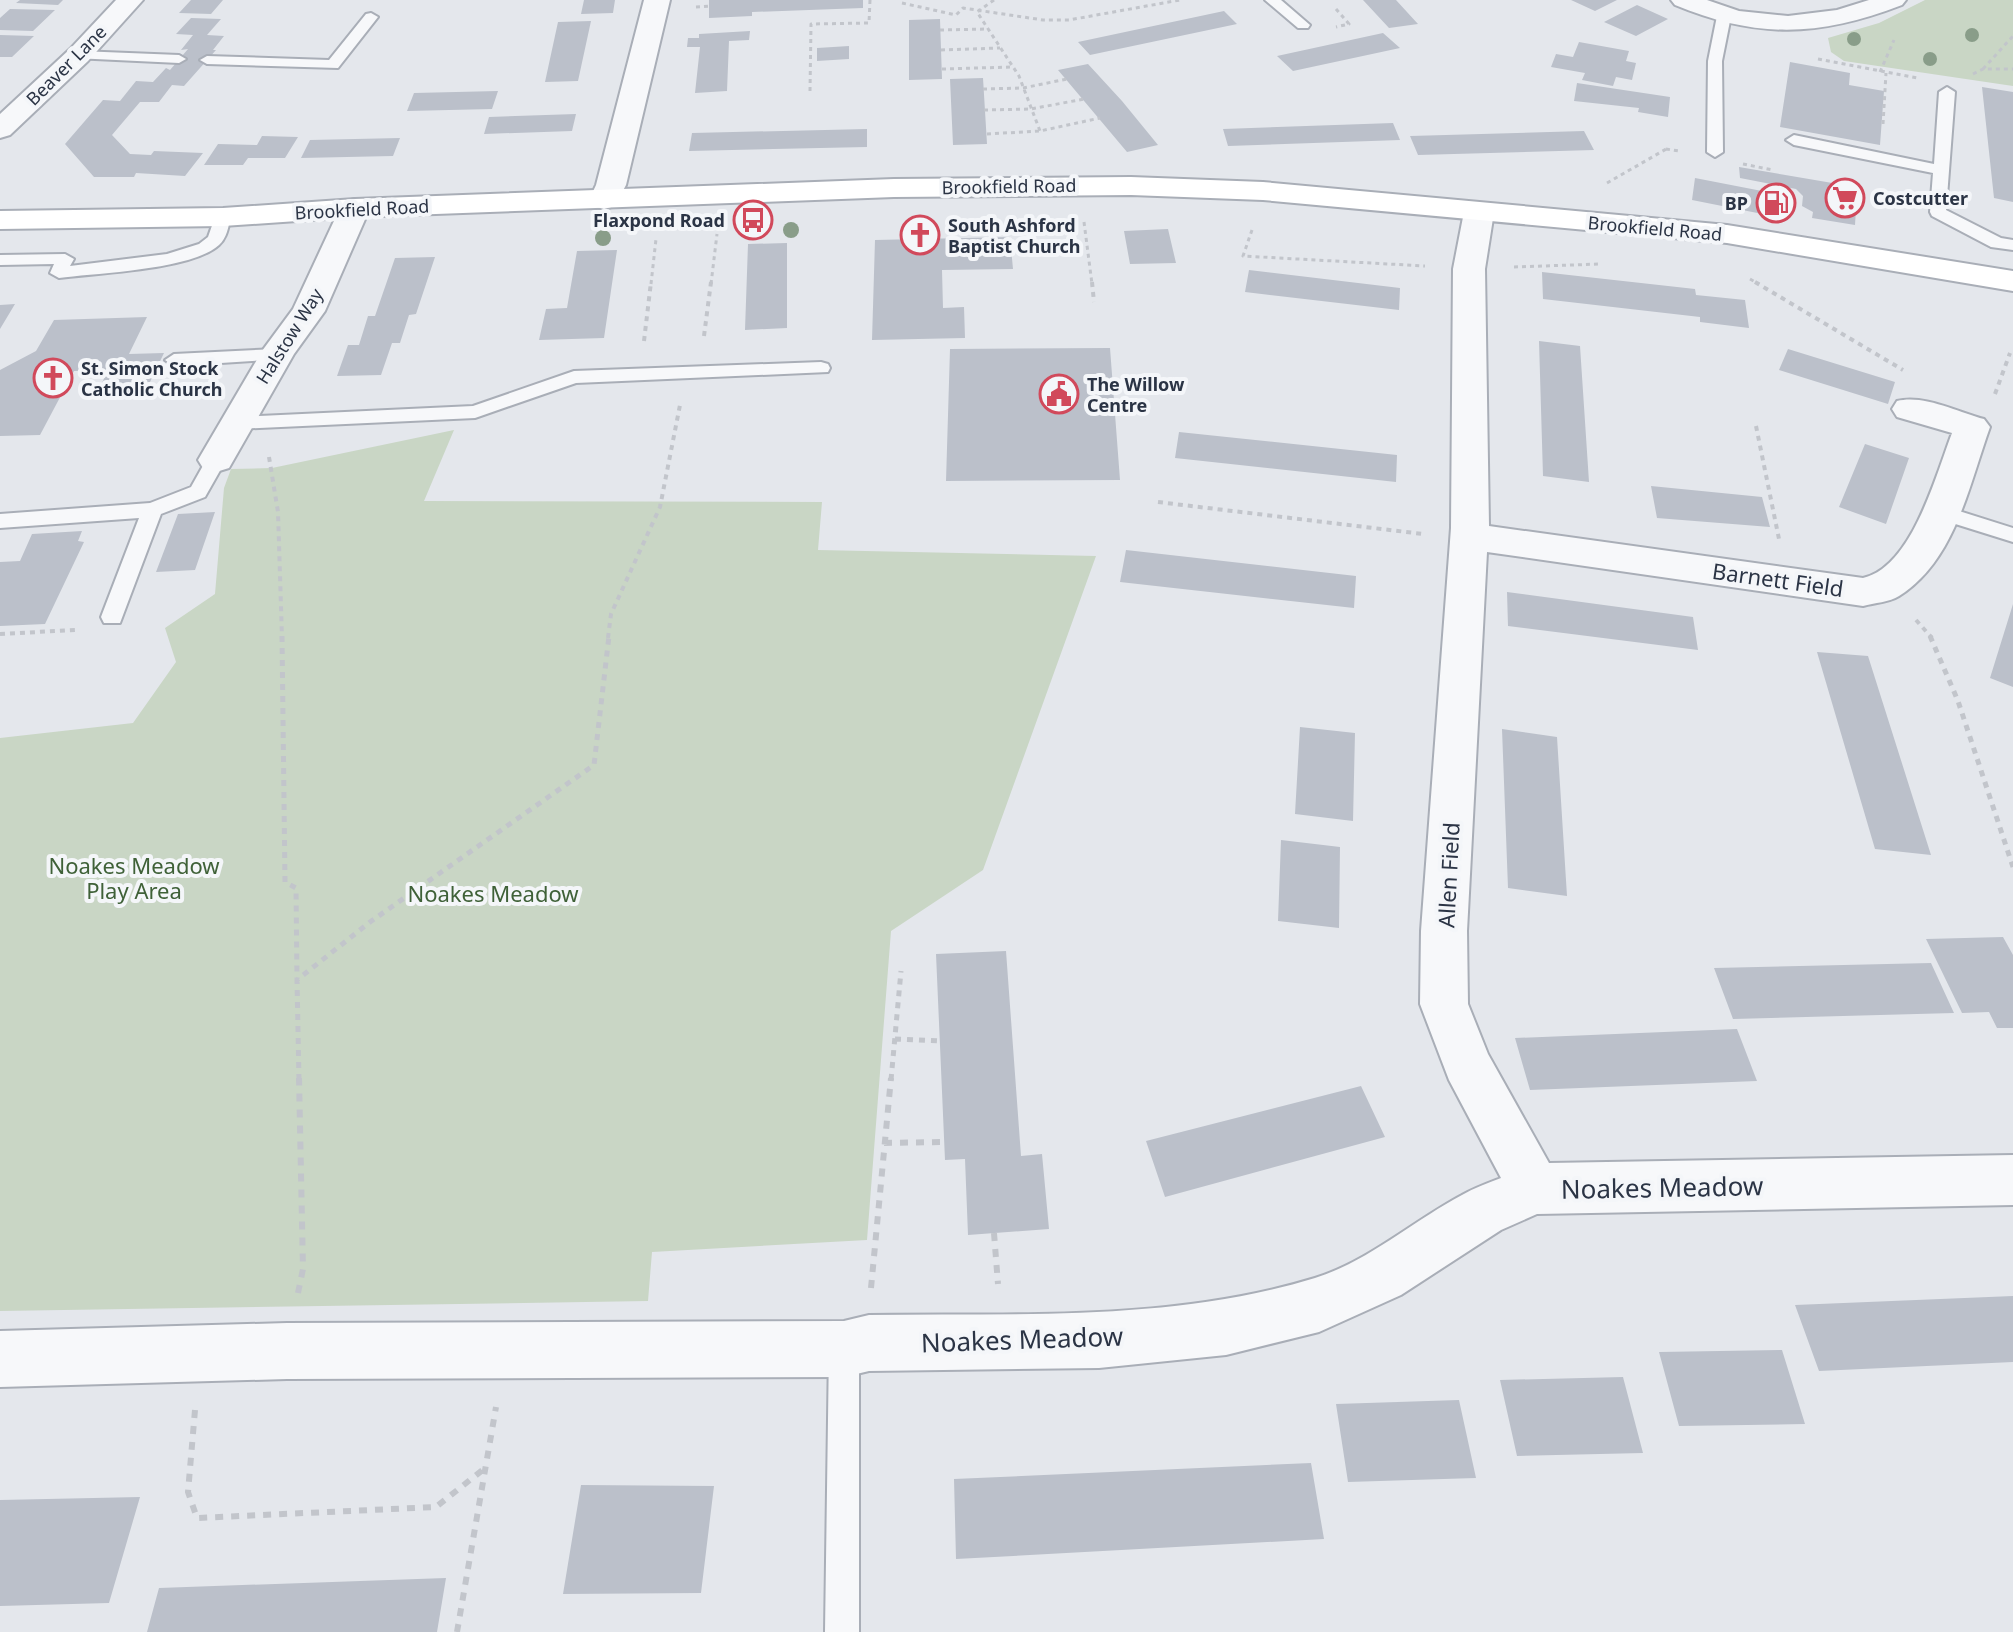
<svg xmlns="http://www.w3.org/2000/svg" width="2013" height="1632" font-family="'Noto Sans',sans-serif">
<rect width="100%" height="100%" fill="#e4e7ec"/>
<path fill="#c9d6c5" d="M1925,0H2013V86L1844,61L1831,52L1828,38L1879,23Z
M454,430L424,501L822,502L818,550L1096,556L983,870L891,931L867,1240L652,1252L648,1301L0,1311V738L133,723L176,662L165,628L215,594L224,488L231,469L272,468Z"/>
<path fill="#bbc0ca" d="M20,0H63L58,5L16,3Z
M191,0H223L211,14L179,13Z
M584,0H615L613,13L581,14Z
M709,0H863V8L752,12V16L709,18Z
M1363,0H1396L1418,24L1389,28Z
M1571,0H1617L1595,11Z
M1637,5L1668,19L1636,36L1604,22Z
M10,9L55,10L33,31L0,30V18Z
M1224,11L1237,24L1090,55L1078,42Z
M191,18L221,19L207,35L224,36L213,50H216L184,86L172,85L159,102H140L112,135L130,154L151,155L154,151L203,153L185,176L136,173L134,177H94L65,144L103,100L120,101L136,81L153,82L166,68L170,70L188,49L181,50L193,35L176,34Z
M940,19L942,79L909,80V20Z
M591,21L578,81L545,82L558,22Z
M750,31L749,40L729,41L727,91L695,93L700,47H687L688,38H699V34Z
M1383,33L1400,48L1293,71L1277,56Z
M0,35L34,36L12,57H0Z
M1579,42L1629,51L1626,61L1636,63L1632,80L1616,77L1613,86L1582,80L1585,73L1551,67L1556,54L1573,57Z
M849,46V59L817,61V48Z
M1790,62L1850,73L1849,85L1884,91L1880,145L1780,127Z
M1088,64L1122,101L1158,145L1127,152L1058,70Z
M983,78L987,144L953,145L950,79Z
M1577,83L1670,97L1668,117L1638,112L1639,108L1574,101Z
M1982,87L2013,92V202L1994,198Z
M498,91L492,109L407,111L414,93Z
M576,114L572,131L484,134L489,117Z
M1393,123L1400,140L1228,146L1223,129Z
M867,129V147L689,151L692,133Z
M1584,131L1594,150L1418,155L1410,136Z
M262,136L298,137L285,158H248L243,165H204L218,144L257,145Z
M400,138L393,156L301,158L310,140Z
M1739,167L1850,186L1857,192L1855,225L1812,218L1813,212L1802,206L1803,196L1796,189L1740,178Z
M1695,178L1788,196L1783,218L1692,200Z
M1168,229L1176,263L1130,264L1124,231Z
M1010,237L1013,269L942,270L943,308L964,307L965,338L872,340L875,240Z
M787,243V328L745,330L748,244Z
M617,250L604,338L539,340L546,309L567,308L577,251Z
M435,257L416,314L409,315L400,343H392L381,375L337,376L348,345H359L368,316H375L395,258Z
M1249,270L1400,288L1399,310L1245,292Z
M1542,272L1695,289L1696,295L1745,300L1749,328L1700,322V317L1543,299Z
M15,304L0,329V305Z
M147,317L129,354L164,353L150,382L101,385L108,370L74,371L40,435L0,436V370L36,351L54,320Z
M1539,341L1580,346L1589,482L1543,476Z
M1110,348L1120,480L946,481L950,349Z
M1788,349L1895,382L1888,404L1779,370Z
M1179,432L1397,455L1396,482L1175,458Z
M1865,444L1909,458L1886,524L1839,507Z
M1651,486L1762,497L1770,527L1657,518Z
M215,512L195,570L156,572L178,514Z
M82,531L78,541L84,542L45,624L0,626V562L20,561L32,534Z
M1126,550L1356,576L1354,608L1120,582Z
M1507,592L1693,617L1698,650L1508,626Z
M2013,604V687L1990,678Z
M1817,652L1868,656L1931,855L1875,849Z
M1300,727L1355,733L1353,821L1295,814Z
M1502,729L1557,737L1567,896L1508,888Z
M1281,840L1340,847L1339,928L1278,921Z
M2003,937L2013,955V1028H1997L1989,1012L1962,1013L1926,939Z
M1006,951L1021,1156L1042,1154L1049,1229L968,1235L965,1159L945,1160L936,954Z
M1931,963L1954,1013L1733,1019L1714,968Z
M1737,1029L1757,1081L1530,1090L1515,1038Z
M1361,1086L1385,1137L1165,1197L1146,1141Z
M2013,1296V1362L1819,1371L1795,1305Z
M1782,1350L1805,1424L1679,1426L1659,1352Z
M1623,1377L1643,1453L1517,1456L1500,1380Z
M1459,1400L1476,1478L1348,1482L1336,1404Z
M1311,1463L1324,1539L956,1559L954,1479Z
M581,1485L714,1486L701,1593L563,1594Z
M140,1497L109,1603L0,1606V1500Z
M446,1578L437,1632H147L159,1588Z"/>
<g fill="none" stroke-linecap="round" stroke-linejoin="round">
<g stroke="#a9aeb7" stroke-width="4">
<path id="service" d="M1265,0H1281L1310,25L1308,28H1298Z
M1724,12L1731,16L1722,61L1723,152L1715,157L1707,152L1708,61L1717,16Z
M371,13L378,17L338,68L207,64L200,60L207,56L329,60L366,14Z
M79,51L179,55L186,59L179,63L74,58L72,55Z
M1947,87L1955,92L1946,210L2001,238L2013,240V250L1991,247L1932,216L1930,212L1933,173L1794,145L1786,140L1794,135L1934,164L1939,92Z
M223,212L231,217C228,227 227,238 219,245C192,270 96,273 59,278L50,273L54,264L0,265V255L65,254L74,259L70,266L167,254L199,244L208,237L215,217Z
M277,349L283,351L286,355L283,359L174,366L165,360L174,354Z
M821,362L828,364L830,368L828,372L576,383L475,418L237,429L227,423L237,417L473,406L574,371Z
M216,454L226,460L205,497L161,514L120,623H104L101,617L139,518L0,528V514L150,503L191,487L209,455Z
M1940,505L2013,528V542L1933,517L1930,512L1933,507Z
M844,1334L855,1338L859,1349V1632H825L829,1349L833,1338Z"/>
</g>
<g stroke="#a9aeb7" stroke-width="4">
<path id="minor" d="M116,0H143L88,61L10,135L0,138V114L70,49Z
M644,0H670L626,185L615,206L604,209L593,206L589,200L596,185Z
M1671,0H1707L1739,11L1788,16L1837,10L1869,0H1906L1902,5C1819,37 1757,39 1675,5Z
M355,199L366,202L370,208L325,311L294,354L229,468L216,472L203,468L198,460L262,351L293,309L340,208L344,202Z
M1479,203L1490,206L1494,212L1485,269L1489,526L1863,578C1912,567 1936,475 1952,433L1897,417L1892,409L1897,401C1923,394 1958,412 1984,419L1990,427C1969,485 1955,561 1899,596C1890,602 1874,603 1863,606L1487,552L1467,931L1468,1004L1488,1054L1549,1163L2013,1155V1205L1537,1214L1501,1230L1401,1295L1319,1332L1226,1355L1099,1368L869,1371L844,1377L287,1379L0,1387V1331L287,1323L844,1321L869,1315C1017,1313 1171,1322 1315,1278C1369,1261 1413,1221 1462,1195C1474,1188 1488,1183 1501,1178L1449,1080L1420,1004L1421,931L1451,528L1453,269L1464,212L1468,206Z"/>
</g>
<g stroke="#a9aeb7" stroke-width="4">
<path id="secondary" d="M1131,177L1263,182L1727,225L2013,271V291L1727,243L1263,200L1131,195L894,197L355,217L223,226L0,229V211L223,208L355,199L894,179Z"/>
</g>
<path stroke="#c2c5cb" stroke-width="3" stroke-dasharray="4 4" stroke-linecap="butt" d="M994,0L977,12L1019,76L1040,131
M902,3L956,15L963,8L1043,20H1069L1180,0
M696,7L710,6
M1336,9L1349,24L1336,27
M940,30L988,29
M941,50L1000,48
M1818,59L1917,78
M942,69L1012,67
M1983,69L2013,36
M1880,72L1894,40
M1973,74L1983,69H2013
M983,89L1023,88L1067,79
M810,91L811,24L869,23L870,0
M984,110L1031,109L1084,99
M1883,124L1886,73
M987,134L1040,131L1100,118
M1666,149L1679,151
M1743,164L1773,170
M1607,183L1668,148
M1084,222L1092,284
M1252,230L1243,256L1425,266
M1514,267L1600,264
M1750,279L1759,284
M651,284L656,239
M711,284L717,234"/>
<path stroke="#c2c5cb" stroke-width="4" stroke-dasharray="5 5" stroke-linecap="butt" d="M1092,282L1094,302
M1755,282L1903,370
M704,336L711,282
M644,341L651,282
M1995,394L2010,353
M1756,426L1779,539
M269,457L278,512L282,638
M1158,502L1423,534
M1916,620L1932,638
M0,634L75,630
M608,638L611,614L660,507L680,405"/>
<path stroke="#c2c5cb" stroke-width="5" stroke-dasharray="6 6" stroke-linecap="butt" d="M282,636L285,882L296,888L297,979
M1930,636L1958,701L2013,867
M895,1039L940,1041
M299,1080L297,980L370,922L594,765L609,636
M891,1080L901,971"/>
<path stroke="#c2c5cb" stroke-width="6" stroke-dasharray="8 8" stroke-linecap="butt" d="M884,1143L944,1142
M994,1233L998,1284
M871,1288L891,1078
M298,1293L303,1269L299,1078
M195,1410L188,1492L197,1518L436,1507L485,1468
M457,1632L496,1407"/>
<use href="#service" fill="#f7f8fa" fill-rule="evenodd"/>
<use href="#minor" fill="#f7f8fa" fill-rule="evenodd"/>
<use href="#secondary" fill="#fff" fill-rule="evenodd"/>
</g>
<g fill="#899d89">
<circle cx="1972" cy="35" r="7"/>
<circle cx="1854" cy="39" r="7"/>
<circle cx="1930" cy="59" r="7"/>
<circle cx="791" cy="230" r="8"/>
<circle cx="603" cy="238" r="8"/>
</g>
<defs>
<g id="supermarket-ring" transform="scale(2)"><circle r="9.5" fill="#f4f6f9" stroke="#d1495b" stroke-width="1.5"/><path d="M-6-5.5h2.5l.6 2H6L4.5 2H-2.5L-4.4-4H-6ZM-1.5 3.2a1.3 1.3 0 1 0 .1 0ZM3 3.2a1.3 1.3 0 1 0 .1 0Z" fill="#d1495b"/></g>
<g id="fuel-ring" transform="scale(2)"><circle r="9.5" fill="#f4f6f9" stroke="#d1495b" stroke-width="1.5"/><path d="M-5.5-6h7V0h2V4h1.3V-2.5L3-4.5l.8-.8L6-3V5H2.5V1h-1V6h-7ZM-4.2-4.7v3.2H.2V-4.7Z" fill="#d1495b"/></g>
<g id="bus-ring" transform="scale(2)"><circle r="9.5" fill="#f4f6f9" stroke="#d1495b" stroke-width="1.5"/><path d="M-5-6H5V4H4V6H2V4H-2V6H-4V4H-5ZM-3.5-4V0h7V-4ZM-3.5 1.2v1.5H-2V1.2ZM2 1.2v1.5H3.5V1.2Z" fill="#d1495b"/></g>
<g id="church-ring" transform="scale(2)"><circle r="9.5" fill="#f4f6f9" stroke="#d1495b" stroke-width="1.5"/><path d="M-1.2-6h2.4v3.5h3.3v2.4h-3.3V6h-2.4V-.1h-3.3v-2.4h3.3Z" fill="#d1495b"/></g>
<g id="civic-ring" transform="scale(2)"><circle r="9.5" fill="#f4f6f9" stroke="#d1495b" stroke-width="1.5"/><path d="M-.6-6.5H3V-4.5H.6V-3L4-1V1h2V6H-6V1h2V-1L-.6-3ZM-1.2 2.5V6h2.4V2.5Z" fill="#d1495b"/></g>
</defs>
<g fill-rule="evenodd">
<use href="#supermarket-ring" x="1845" y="198"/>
<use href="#fuel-ring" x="1776" y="203"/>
<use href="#bus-ring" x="753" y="220"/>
<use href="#church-ring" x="920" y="235"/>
<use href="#church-ring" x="53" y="378"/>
<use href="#civic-ring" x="1059" y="394"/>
</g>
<g text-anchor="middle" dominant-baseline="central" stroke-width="8" stroke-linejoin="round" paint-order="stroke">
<g font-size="18" fill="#2b3445" stroke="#f4f6f9">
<text transform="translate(66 65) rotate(-45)">Beaver Lane</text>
<text transform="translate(1009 186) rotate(-1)">Brookfield Road</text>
<text transform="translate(362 209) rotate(-3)">Brookfield Road</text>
<text transform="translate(1655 228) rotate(5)">Brookfield Road</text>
<text transform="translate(289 336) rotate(-58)">Halstow Way</text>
</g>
<g font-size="18" font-weight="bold" fill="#2b3445" stroke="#f4f6f9" text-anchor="start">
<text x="1873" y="198">Costcutter</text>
<text x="1748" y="203" text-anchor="end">BP</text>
<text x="725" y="220" text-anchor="end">Flaxpond Road</text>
<text x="948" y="225">South Ashford<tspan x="948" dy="21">Baptist Church</tspan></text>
<text x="81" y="368">St. Simon Stock<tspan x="81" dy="21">Catholic Church</tspan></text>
<text x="1087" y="384">The Willow<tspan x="1087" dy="21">Centre</tspan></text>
</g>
<g font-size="22" fill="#2b3445" stroke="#f4f6f9">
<text transform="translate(1778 579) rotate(8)">Barnett Field</text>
<text transform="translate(1448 875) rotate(-87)">Allen Field</text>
</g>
<g font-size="22" fill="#3f6138" stroke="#f4f6f9">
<text x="134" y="865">Noakes Meadow<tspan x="134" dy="25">Play Area</tspan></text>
<text x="493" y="893">Noakes Meadow</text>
</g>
<g font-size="26" fill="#2b3445" stroke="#f4f6f9">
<text transform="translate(1662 1187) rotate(-1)">Noakes Meadow</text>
<text transform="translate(1022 1339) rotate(-2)">Noakes Meadow</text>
</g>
</g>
</svg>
